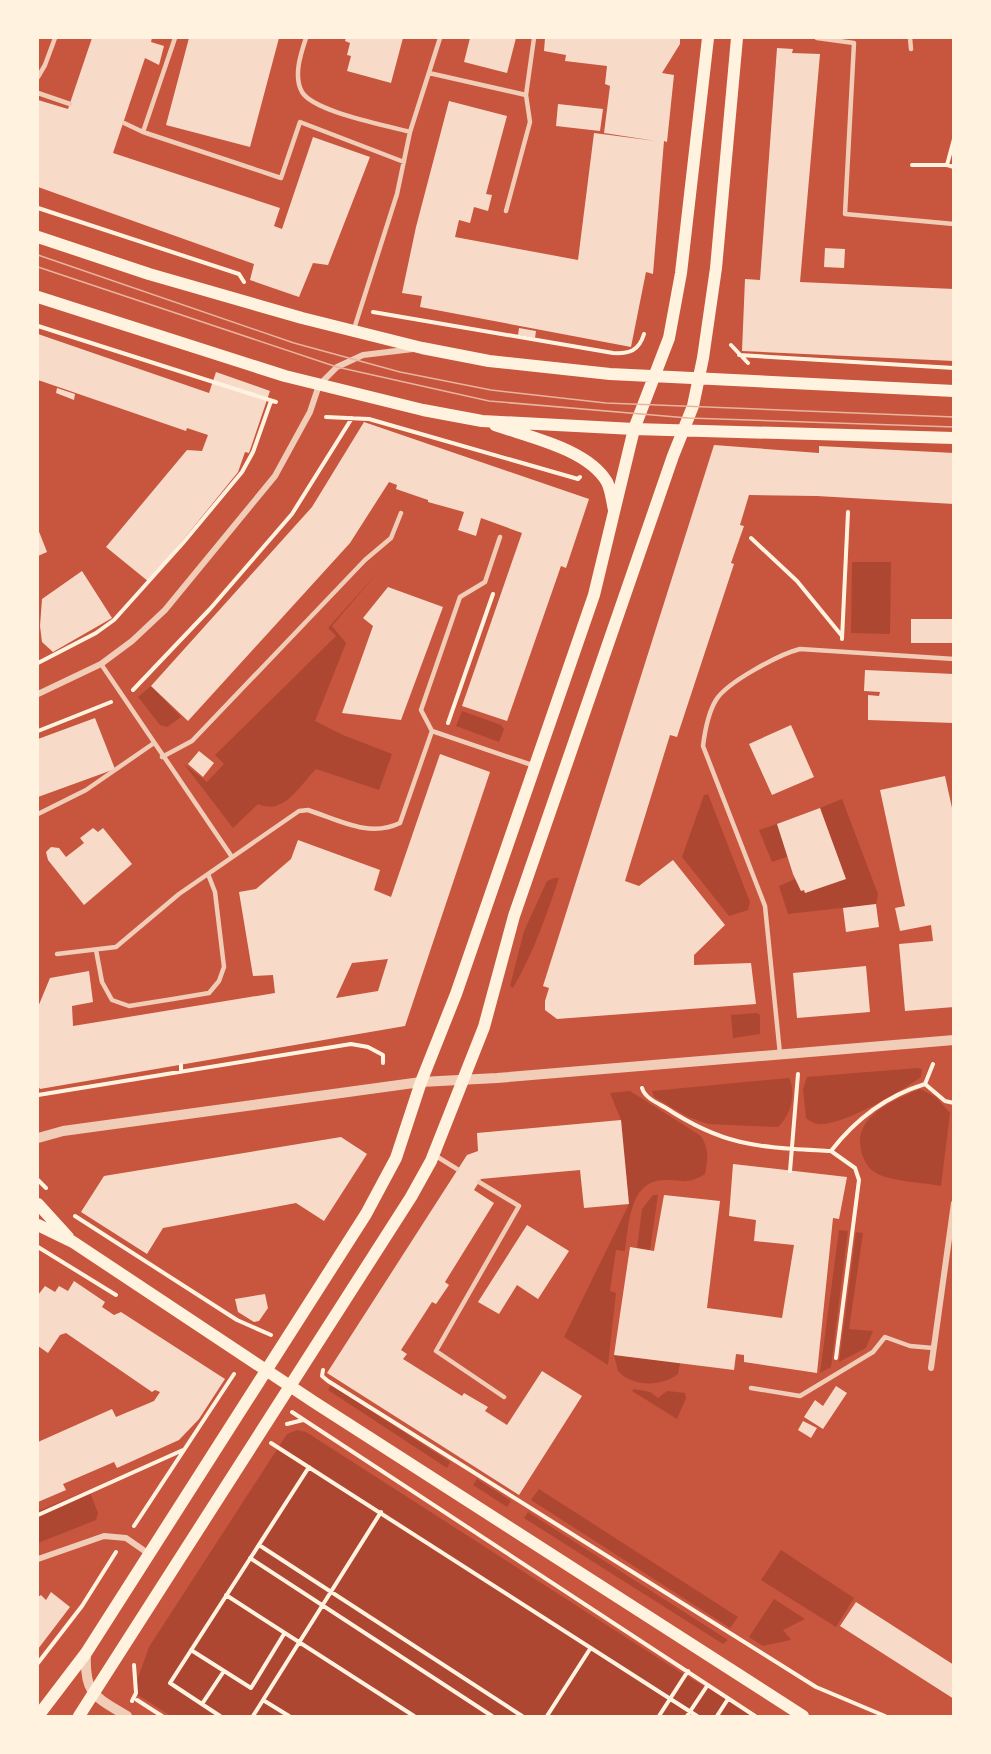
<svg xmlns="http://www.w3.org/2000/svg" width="991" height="1754" font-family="'Source Sans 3',sans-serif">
<rect width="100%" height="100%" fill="#c8553d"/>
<path fill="#ae4732" d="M852,562H891L890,634L851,633Z
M378,572L332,626L346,643L315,721L343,735L392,754L379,790L316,769C300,785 284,816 258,804L233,828L184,764L207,782L224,764L215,755L336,636L328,628Z
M151,686L181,717L167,727L160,725L138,697Z
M462,711L501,725L504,729L499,742L456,726Z
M708,794L750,902L748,910L729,916L682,857L704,795Z
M842,799L878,894L876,904L788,914L779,886L795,879L801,891L804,890L806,893L845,879L820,808Z
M777,824L789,856L772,862L759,830Z
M554,878H559C546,916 534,952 513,988L510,986L524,931L547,881Z
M757,1013L760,1015V1034L733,1038L731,1015Z
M917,1068L922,1069L921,1077C902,1091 846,1123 823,1124C816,1125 811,1122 806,1118L803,1089L807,1077Z
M789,1078C797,1093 790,1117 778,1127L708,1124L686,1116L654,1097L652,1091Z
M920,1089L936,1097L950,1113L941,1186C925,1183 889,1181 876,1173C868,1169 863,1159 861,1150C853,1116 894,1100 920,1089Z
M630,1091L701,1136C709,1149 708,1159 705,1174C687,1185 684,1180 665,1180C629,1180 629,1225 625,1251L616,1250L610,1291L616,1293L608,1365L564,1337L629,1204L621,1120L610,1093Z
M653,1195H658L650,1250L637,1248L642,1209Z
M839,1230L848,1231L831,1367L820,1373Z
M856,1232L863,1233L849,1329L873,1331L866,1348L839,1362Z
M614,1355L680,1363L678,1374C662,1387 632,1387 618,1371Z
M331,1385L450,1462L447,1468L328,1390Z
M634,1389L650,1392L658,1398L667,1391L685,1393L686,1398L677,1419L632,1391Z
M297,1430L306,1432L680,1672L755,1716H171L133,1692L149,1647L287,1434Z
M477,1479L511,1501L507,1507L473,1485Z
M539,1489L738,1617L730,1628L531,1500Z
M89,1490L98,1513L96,1520L38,1543V1511Z
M528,1512L728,1640L723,1644L524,1518Z
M781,1550L854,1598L836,1627L761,1580Z
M774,1599L805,1619L783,1630L791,1640L763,1646L749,1637Z"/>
<path fill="#f7dbc8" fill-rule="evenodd" d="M92,38H152L151,42L164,46L159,65L145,58L113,153L280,208L274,226L282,229L313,137L370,157L328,265L313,263L299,297L250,280L254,264L38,187V100L68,109Z
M189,38H279L250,147L166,125Z
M346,38H403L391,83L347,71L351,56L347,55L350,43L345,41Z
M470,38H516L507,73L464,62Z
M545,38H680V44L662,73L674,75L667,142L664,141L653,274L646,272L631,347L420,307L422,296L402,293L416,227L449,101L507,116L486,194L492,195L488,211L474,207L470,223L459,220L455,237L578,260L594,133L656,141L604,133L610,86L605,84L607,66L565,61L566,55L544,51Z
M777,48L793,49L792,53L820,54L800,282L954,289V361L742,351L745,279L760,280Z
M558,104L603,109L600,131L556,126Z
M825,248L845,249L844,268L824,267Z
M519,328L536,331L535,338L518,335Z
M38,334L209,393L216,372L270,391L249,453L245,452L238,472L149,582L106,547L187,450L202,451L208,435L187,428L186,431L38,380Z
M57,388L75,394L74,400L56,393Z
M364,422L589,499L566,568L561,566L507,721L462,706L522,533L481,518L476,536L458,530L464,512L428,502V500L396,489L397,485L389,482L350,543L188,721L151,686L312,507Z
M714,445L819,453V446L954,453V504L817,496L749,495L740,525L744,526L731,563L734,564L677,737L670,735L625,881L639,886L673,860L725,925L694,955V965L751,963L756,1004L557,1019L545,1010V1001L549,988L543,986Z
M38,529L47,552L38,556Z
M82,571L112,618L53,652L42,642L40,626L42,599Z
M388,587L443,607L401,720L342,713L373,626L363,618Z
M911,619H954V643H911Z
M865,670L954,674V723L868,720V695L879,696L880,692L864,691Z
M95,718L115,769L38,797V739Z
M791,725L814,777L772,795L749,744Z
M199,751L214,763L203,777L188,764Z
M440,754L490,772L405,1026L40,1089L38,1086V1007L50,978L89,971L93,1002L72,1006L73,1026L275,993L273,975L253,976L239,892L256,889L291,859L298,840L380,870L374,890L391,897ZM388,959L378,991L336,998L352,963Z
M945,776L954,817V1007L905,1011L899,944L933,941L931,925L900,931L895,908L905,906L880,790Z
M820,808L846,879L805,893L804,890L801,891L793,874L777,824Z
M93,828L98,832L103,828L132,864L84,905L48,860L46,852L51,847L59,848L66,857L84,843L80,838Z
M876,904L879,927L846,932L843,908Z
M866,966L870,1012L797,1018L793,973Z
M621,1120L629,1204L584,1208L580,1170L481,1179L474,1190L494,1203L445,1282L449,1285L436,1304L432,1302L401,1350L407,1354L403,1359L462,1396L464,1393L488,1407L485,1411L507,1425L542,1371L582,1396L519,1495L327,1373L467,1155L478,1151L477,1133Z
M341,1137L367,1154L324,1221L296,1203L163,1228L147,1254L81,1212L104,1176Z
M733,1164L847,1177L839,1219L833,1218L817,1373L744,1362V1355L736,1354L734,1370L614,1355L630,1247L654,1251L664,1195L720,1201L707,1308L782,1318L794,1245L754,1241L756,1220L729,1216Z
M527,1225L569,1251L538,1299L517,1285L499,1314L478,1302Z
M74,1281L105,1302L102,1307L114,1315L121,1312L225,1379L199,1419L179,1440L117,1468L114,1462L63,1484L66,1490L38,1502V1442L112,1409L116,1417L154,1401L160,1392L155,1390L152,1392L66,1333L60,1335L48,1353L38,1346V1295L45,1286L55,1292L59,1286L68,1291Z
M265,1294L268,1308L259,1321L254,1322L238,1312L235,1299Z
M836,1386L847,1393L823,1429L804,1417L815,1400L823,1406Z
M803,1421L817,1428L811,1438L798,1430Z
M51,1592L70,1607L38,1649V1597L41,1595L46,1600Z
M856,1602L954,1665V1699L840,1626Z"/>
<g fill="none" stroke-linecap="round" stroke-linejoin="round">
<path stroke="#fff3e0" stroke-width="4" d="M954,139L947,165L954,167
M912,165H947
M38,208L239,274L244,282
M373,312L613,353C629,354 639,351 644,334
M38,326L276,402
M731,345L748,363
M739,355L954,368
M326,417L369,419L578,479L580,477
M751,538L797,581L842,636
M842,639L848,512
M38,663L96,633L114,620L183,543L242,472L253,452L271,401
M133,690L210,609L292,514L352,418
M448,723L493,594
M38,731L111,702
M181,1065V1071
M925,1084L945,1101L954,1103
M642,1088C645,1098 657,1103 666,1108C727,1148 761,1147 831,1151C855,1120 886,1096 925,1084L933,1064
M38,1095L351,1044L368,1047L383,1055V1063
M831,1151L855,1168L859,1180L836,1358
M790,1171L798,1074
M38,1180L46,1188
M75,1216L237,1320L271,1335
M38,1247L116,1295
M323,1370L322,1376L328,1381L816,1687L885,1716
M292,1412L755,1716
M287,1424L303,1420
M271,1443L697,1716
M38,1515L183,1450
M134,1526L234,1374
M259,1545L522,1716
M250,1558L492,1716
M226,1595L414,1716
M191,1650L251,1688L284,1634
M38,1663L82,1606L116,1552
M137,1700L162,1716
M263,1700L289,1716
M132,1701L136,1693L134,1665
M202,1704L224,1671
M220,1716L170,1683L309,1467
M253,1716L381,1512
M547,1716L590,1649
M659,1716L688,1671
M687,1716L707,1686
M717,1716L728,1699"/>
<path stroke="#f1ccb7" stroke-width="4.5" d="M175,38L143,132L281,178L300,122L404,162
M306,38C301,53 293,76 302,92C314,112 386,125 410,132
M817,38L854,43L845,214L954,224
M910,38L911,49
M429,73L526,95L534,38
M38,77L45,65L55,38
M38,93L70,104
M124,123L143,132
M506,211L530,122L526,95
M354,329L397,194L410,132L440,38
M101,664L232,857
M432,731L421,710L460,597L485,582L500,537
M162,757L192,741L365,560L391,538L401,513
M38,814L86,790L154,743
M96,950L102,982L112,1000L129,1006L173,999L209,993L219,981L224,967L215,892L208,874
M57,954L116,947L179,894L299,811L308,810C339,820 369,838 400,823L432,731L532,765
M780,1054L765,906L703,746C705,730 708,713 716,700C727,682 780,654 800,649L954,659
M436,1156L457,1169
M479,1182L519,1206L436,1351L504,1397
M751,1388L800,1396L873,1352L885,1337L910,1346L933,1348"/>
<path stroke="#f1ccb7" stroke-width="6" d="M38,694L101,664L132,641L165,610L275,476L310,412L319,385L337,367L363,355L413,349
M931,1368L954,1203
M38,1559L104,1536L126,1538L149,1554"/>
<path stroke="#f1ccb7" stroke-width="10" d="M38,1138L63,1131L421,1082L497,1078L954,1040
M86,1653C84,1694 94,1696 127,1716"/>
<path stroke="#fff3e0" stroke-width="12" d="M38,237L149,274L302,318L422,348L489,361L610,374L954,391
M38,297L285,376L423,410L482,421L634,429L954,438
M495,425C529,437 588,449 607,482C611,490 612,501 614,510
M38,1204L68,1237
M38,1225L73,1242L314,1402L803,1716
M38,1716L86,1653L366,1214L396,1158L421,1082L456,994L594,595L634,429L669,338L681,273L708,38
M79,1716L411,1197L431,1161L484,1027L514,916L673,456L693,406L703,358L716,268L737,38"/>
<path stroke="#e9b49f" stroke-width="1.5" d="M38,255L294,343L400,372L491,390L606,403L954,417
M38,267L337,367L489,401L688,418L954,427"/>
</g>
<rect width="991" height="1754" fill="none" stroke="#fff3e0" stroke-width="78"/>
</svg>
